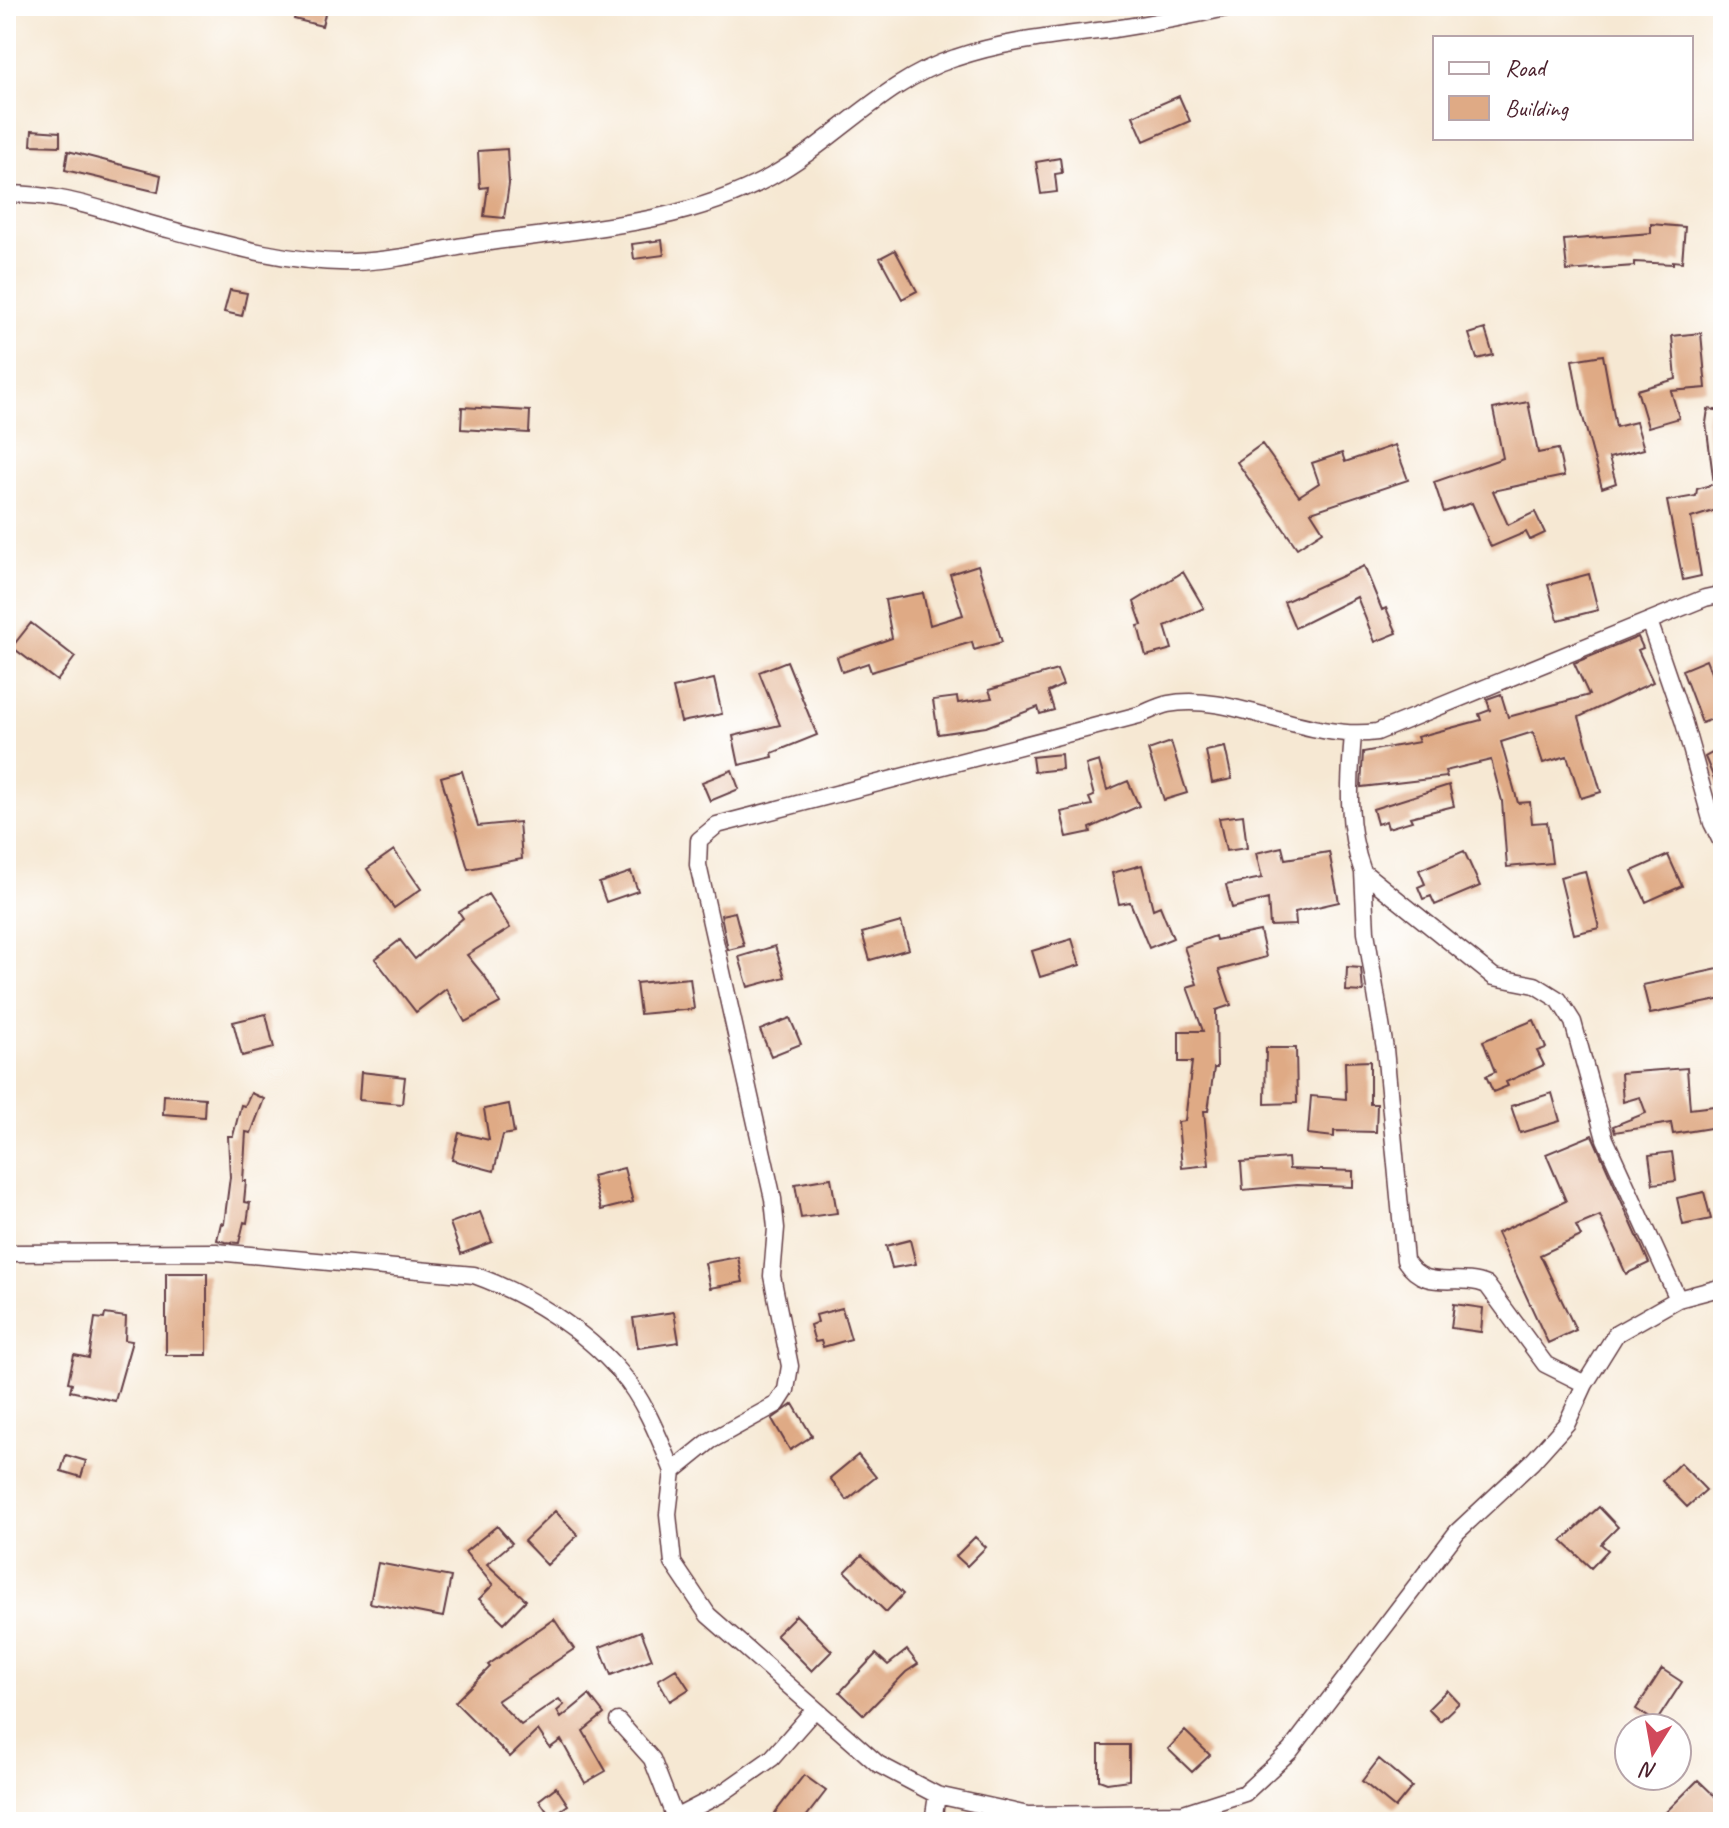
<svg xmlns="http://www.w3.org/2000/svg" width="1729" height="1828" font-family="Caveat,sans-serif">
<rect width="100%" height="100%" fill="#fff"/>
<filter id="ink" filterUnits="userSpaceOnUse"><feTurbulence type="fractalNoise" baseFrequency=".0125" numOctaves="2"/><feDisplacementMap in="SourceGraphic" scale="16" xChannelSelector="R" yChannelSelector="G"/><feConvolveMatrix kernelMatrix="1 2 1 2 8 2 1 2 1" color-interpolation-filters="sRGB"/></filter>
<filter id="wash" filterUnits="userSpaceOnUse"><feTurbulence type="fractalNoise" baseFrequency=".006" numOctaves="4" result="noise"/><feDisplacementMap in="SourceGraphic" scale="32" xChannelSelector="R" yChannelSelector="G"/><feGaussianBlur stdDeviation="1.8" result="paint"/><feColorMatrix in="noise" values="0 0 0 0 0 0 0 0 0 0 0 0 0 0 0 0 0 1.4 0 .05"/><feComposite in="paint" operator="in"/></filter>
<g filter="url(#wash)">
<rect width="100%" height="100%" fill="#f6e8d3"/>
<g id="blocks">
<path fill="#dfaa85" d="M298,6H327L322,26L294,19Z
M1179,96L1190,121L1144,141L1133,116Z
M32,130L60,132V146L31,145Z
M507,149L509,184L504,218L484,216L488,187L480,188L478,151Z
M68,151L161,175L158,192L65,170Z
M1060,158L1062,173L1055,174L1057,192L1041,194L1036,162Z
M1651,224L1685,227L1682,262L1673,261V264L1634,262V266L1567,271L1564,240L1651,233Z
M662,240L664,255L634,259L632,244Z
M895,250L917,291L902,299L880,258Z
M230,290L247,293L242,316L224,312Z
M1485,329L1493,355L1477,359L1469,334Z
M1701,333L1706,388L1671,391L1679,418L1648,427L1637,390L1676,379L1672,336Z
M1603,355L1616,427L1636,422L1644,449L1609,458L1616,483L1602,488L1581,410L1572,360Z
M1528,402L1538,453L1558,449L1564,476L1493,491L1508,525L1535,512L1545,533L1530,540L1526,532L1491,547L1472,503L1444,512L1434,482L1503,458L1493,409Z
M462,407L530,411L529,433L461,429Z
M1708,409L1723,411V508L1691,518L1701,576L1683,580L1667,501L1696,496L1697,489L1714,484L1706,423Z
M1262,444L1299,496L1319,483L1312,463L1342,453L1345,462L1395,445L1408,480L1311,512L1323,531L1297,548L1237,462Z
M978,565L1002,642L974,650L972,642L871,672L868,663L842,672L837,657L892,638L885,600L923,593L930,625L963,615L950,574Z
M1364,566L1382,610L1386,608L1397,633L1375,642L1357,597L1295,628L1284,602Z
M1183,572L1204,608L1165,626L1172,649L1146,656L1138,626L1142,625L1134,602Z
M1589,574L1598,610L1558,620L1548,585Z
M31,623L75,657L57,681L12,647Z
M1638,637L1643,648L1638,650L1653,682L1579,717L1601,792L1581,798L1567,756L1543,763L1533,732L1501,742L1518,803L1530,802L1532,823L1547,822L1552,863L1507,867L1502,801L1491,760L1445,771L1447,777L1361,787L1363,752L1419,742L1417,737L1481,720L1479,714L1490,710L1487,699L1501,694L1508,717L1589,695L1574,663Z
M1706,660L1723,703V715L1702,723L1682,670Z
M787,661L817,735L772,753L773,757L739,765L733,736L780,725L759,672Z
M1057,670L1063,685L1048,692L1054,710L1040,714L1038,707L986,727L938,734L933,700L957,697L958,703L992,698L989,690Z
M714,679L722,714L681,722L673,688Z
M1171,742L1187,793L1164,800L1148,750Z
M1225,747L1232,779L1212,783L1206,751Z
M1723,747V800L1705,757Z
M1061,754L1062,769L1034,772L1032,757Z
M1099,761L1107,790L1128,781L1139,806L1090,828L1091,832L1067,837L1061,812L1092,805L1089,798L1094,796L1086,765Z
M732,770L739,789L710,801L702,782Z
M462,771L478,826L519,822L522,859L468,869L441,777Z
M1449,785L1454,806L1410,817L1412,821L1388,828L1386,821L1377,824L1373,809Z
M1243,815L1247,848L1226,851L1219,818Z
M1282,847L1285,859L1329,852L1339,902L1295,912L1296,925L1270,926L1268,899L1232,908L1226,885L1262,878L1256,853Z
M394,850L421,889L394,908L367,869Z
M1464,851L1480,886L1435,905L1431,896L1423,899L1418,887L1425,884L1419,870Z
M1668,855L1682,886L1646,902L1632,871Z
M1142,865L1153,909L1160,906L1173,938L1149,948L1130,902L1119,904L1112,873Z
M1585,871L1599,928L1574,934L1560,877Z
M631,872L638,891L606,902L599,883Z
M488,894L510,928L467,955L486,978L500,1003L465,1022L446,989L416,1012L375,959L400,940L415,959L463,918L459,912Z
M735,912L744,946L728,950L721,915Z
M901,922L909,949L870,960L862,933Z
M1260,931L1266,957L1219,970L1231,1005L1216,1010L1217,1068H1214L1208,1111H1204L1209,1165L1182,1168L1178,1122L1185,1121L1192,1062H1179V1031H1203L1187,987L1197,984L1184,947L1215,936L1216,940Z
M1072,939L1080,965L1040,977L1032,951Z
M775,946L785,977L748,987L739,957Z
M1347,967L1361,968L1363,992L1346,991Z
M1723,968V999L1650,1014L1643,985Z
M690,978L694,1009L640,1014L636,983Z
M266,1014L274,1048L242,1056L233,1022Z
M790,1018L801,1044L771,1056L760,1030Z
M1534,1020L1546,1048L1537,1051L1544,1065L1506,1082L1508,1086L1493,1092L1486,1076L1495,1072L1483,1041Z
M1266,1048H1296L1297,1103L1265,1104Z
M1370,1061V1104H1377L1376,1132L1334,1131V1137L1308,1134L1311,1096L1346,1099L1345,1062Z
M1687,1068L1690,1109L1723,1105V1126L1673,1134L1671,1123L1615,1132L1613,1126L1646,1113L1640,1097L1623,1102L1621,1073Z
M361,1072L405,1077L402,1104L359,1100Z
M251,1093L264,1099L251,1133L246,1132L243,1181H246L244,1202L250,1203L247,1223L244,1222L239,1243L225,1242L217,1240L221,1223L224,1224L230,1177L228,1136H233L241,1105L245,1106Z
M1552,1093L1560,1121L1520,1133L1511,1106Z
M164,1095L205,1098L204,1117L163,1114Z
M509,1104L514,1133L503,1135L494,1171L452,1160L459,1133L489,1140L484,1109Z
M1592,1135L1649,1263L1626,1274L1600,1216L1576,1226L1581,1236L1540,1255L1576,1330L1548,1343L1497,1233L1566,1201L1546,1154Z
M1672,1152L1676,1181L1653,1184L1649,1155Z
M1288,1158L1289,1169L1353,1171V1187L1296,1185L1243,1190L1241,1162Z
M624,1168L633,1202L601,1210L592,1176Z
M831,1178L837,1213L801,1218L795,1184Z
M1704,1192L1711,1219L1683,1225L1677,1198Z
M480,1212L492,1242L461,1254L450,1223Z
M910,1240L916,1264L892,1268L886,1246Z
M738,1257L743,1282L710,1288L705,1263Z
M166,1273H207V1355H166Z
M1454,1304L1483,1308L1481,1332L1451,1328Z
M842,1308L851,1339L823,1347L821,1341L815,1342L810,1325L818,1322L816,1315Z
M674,1312L679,1342L638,1348L633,1318Z
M105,1314L126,1317L125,1340L132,1341L115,1401L70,1391L72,1383L68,1382L74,1355L89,1358L95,1318L104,1319Z
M793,1404L812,1436L790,1450L772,1419Z
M66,1455L86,1461L81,1477L61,1471Z
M858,1455L876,1477L847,1500L830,1478Z
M1680,1463L1706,1490L1687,1507L1662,1481Z
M1599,1507L1618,1527L1601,1544L1608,1550L1591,1568L1562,1541Z
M555,1511L578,1535L547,1565L524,1541Z
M497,1526L512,1543L487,1564L526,1600L504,1623L479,1599L493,1585L465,1552Z
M975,1537L986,1547L967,1566L956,1556Z
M862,1555L903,1594L886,1612L845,1572Z
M378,1563L451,1577L443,1617L370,1603Z
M796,1615L832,1651L812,1671L776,1635Z
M554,1619L574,1649L497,1701L521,1725L559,1699L564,1705L557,1711L561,1718L589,1695L604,1714L583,1731L606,1771L585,1783L561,1740L550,1748L538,1730L510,1757L455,1702L490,1667L488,1665Z
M641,1631L652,1659L611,1675L600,1647Z
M907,1650L918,1664L906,1672L864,1715L840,1692L876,1654L888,1665Z
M676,1669L689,1689L670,1701L658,1680Z
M1662,1669L1682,1682L1656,1722L1636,1709Z
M1447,1690L1459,1703L1440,1721L1428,1709Z
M1185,1731L1210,1755L1192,1772L1168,1749Z
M1099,1745H1129V1780L1107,1783L1099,1780Z
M1379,1759L1412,1787L1395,1808L1362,1781Z
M804,1775L826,1791L802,1822H768Z
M1698,1780L1723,1804V1817L1718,1822H1656Z
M556,1787L568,1805L551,1817L539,1800Z"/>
</g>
</g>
<g filter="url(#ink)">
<use href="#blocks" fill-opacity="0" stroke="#643d44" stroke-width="2"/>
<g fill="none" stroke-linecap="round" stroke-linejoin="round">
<g stroke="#643d44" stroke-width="19">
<path id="street" d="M6,194C66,194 101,210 157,226C219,243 289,264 354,262C396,261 441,249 482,243C580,229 682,225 770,177C834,142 885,80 955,58C1007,40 1060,36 1114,29C1154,23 1195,15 1235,6
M1723,594L1705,598L1377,732C1306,742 1230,691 1168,704C1158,706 1148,712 1139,715L717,825L699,840L698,865L773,1199L776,1228L772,1276L790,1366L786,1390L777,1404L710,1441L673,1471L668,1514L673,1563L708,1615L878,1764L937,1795L1028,1815L1183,1813L1245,1793L1290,1751L1457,1532L1532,1462L1567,1423L1585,1384L1616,1334L1678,1299L1723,1287
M1649,621L1684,723L1712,823L1723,845
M1353,735C1349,782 1346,827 1363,872L1494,977L1535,985L1559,1000L1573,1022L1605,1139L1678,1299
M1363,872L1366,932L1385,1049L1405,1260C1426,1294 1457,1272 1487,1285L1545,1364L1585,1384
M6,1253L216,1252L474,1275C527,1294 585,1330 621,1373C645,1401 659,1438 673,1471
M618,1721L652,1759L675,1818
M667,1822L721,1794L772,1758L815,1709
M933,1822L937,1795"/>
</g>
<use href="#street" stroke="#fff" stroke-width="16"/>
</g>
</g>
<rect width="1729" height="1828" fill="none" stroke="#fff" stroke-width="32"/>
<rect x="1433" y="36" width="260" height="104" fill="#ffffff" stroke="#b7a5aa" stroke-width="2"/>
<rect x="1449" y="62" width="40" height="12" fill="#ffffff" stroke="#b7a5aa" stroke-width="2"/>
<text x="1505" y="76" font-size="24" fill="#4a1f2b">Road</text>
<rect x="1449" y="96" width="40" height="24" fill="#dfaa85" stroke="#b7a5aa" stroke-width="2"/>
<text x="1505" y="116" font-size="24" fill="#4a1f2b">Building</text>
<g transform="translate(1653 1752) rotate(191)"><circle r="38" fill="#ffffff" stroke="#b7a5aa" stroke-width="2"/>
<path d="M0-6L14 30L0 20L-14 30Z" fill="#d1495b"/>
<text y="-12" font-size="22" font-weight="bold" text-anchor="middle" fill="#4a1f2b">N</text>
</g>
</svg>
